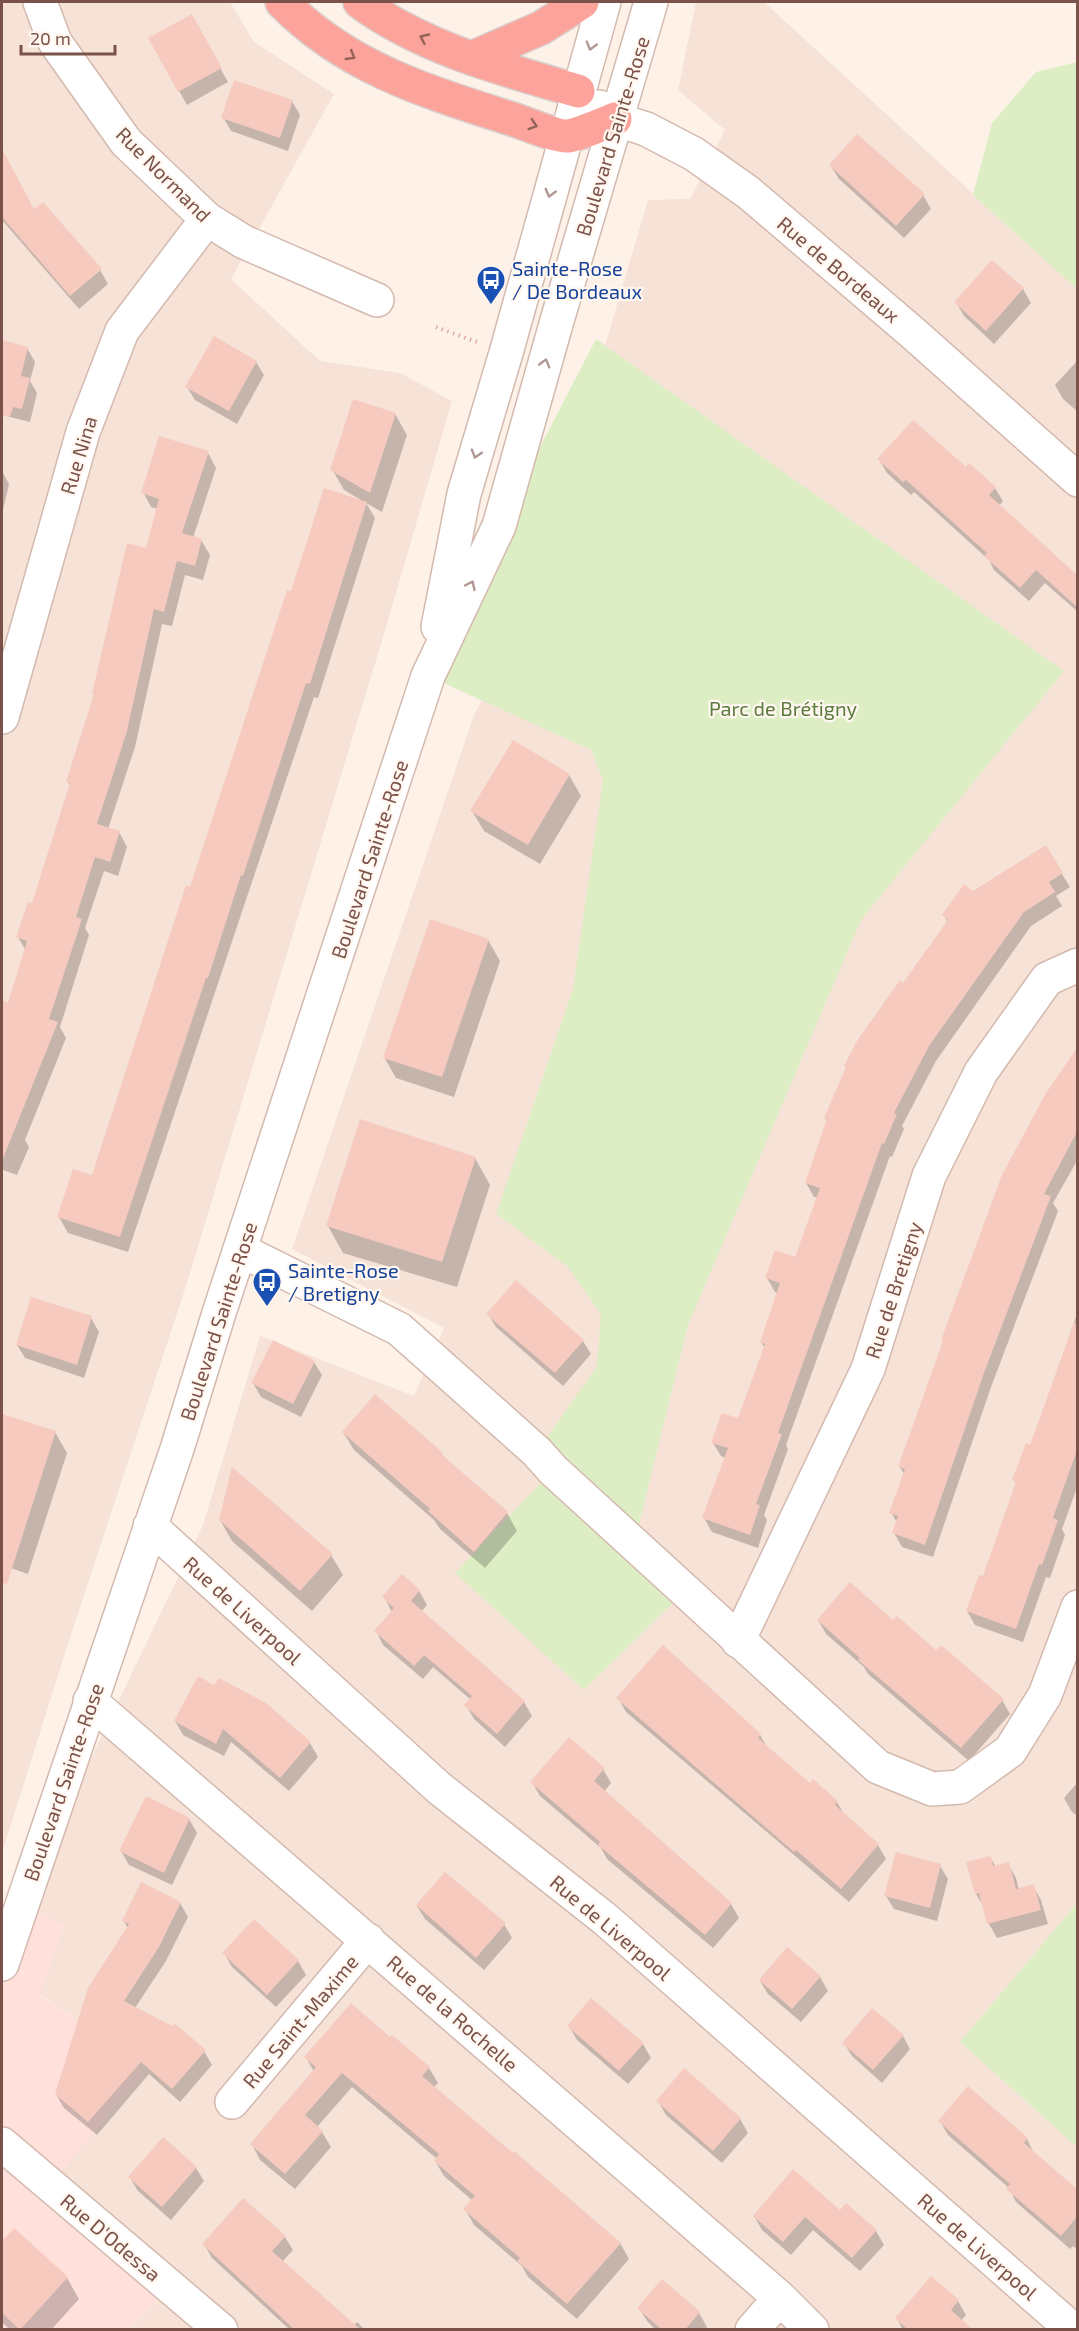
<svg xmlns="http://www.w3.org/2000/svg" width="1079" height="2331" font-family="'Exo 2',sans-serif">
<rect width="100%" height="100%" fill="#fef2e8"/>
<path fill="#f6e2d6" d="M2,2H230L254,42L334,94L231,279L320,361L400,373L452,401L384,634L186,1286L66,1650L2,1853Z
M696,2H764L1077,289V1903L960,2042L1077,2147V2329H130L171,2288L50,2185L92,2030L39,1994L64,1926L22,1902L203,1525L260,1336L414,1396L444,1328L292,1249L474,715L521,630L648,200L690,199L725,130L678,90Z"/>
<path fill="#ffe0db" d="M22,1902L64,1926L39,1995L92,2030L144,2073L50,2185L171,2287L130,2329L2,2330V1964Z"/>
<path fill="#ddeec5" d="M1077,62H1078L1077,289L973,195L992,123L1036,72Z
M596,339L1064,671L861,920L688,1325L634,1545L684,1592L584,1690L455,1573L552,1471L537,1452L597,1366L601,1314L567,1266L496,1214L573,989L603,780L591,750L428,676L499,526Z
M1077,1903V2147L960,2042Z"/>
<path fill="#0003" d="M191,16L228,82L187,105L150,39Z
M292,101L300,115L288,151L231,131L223,117Z
M2,151L34,212L100,270L108,284L79,309L2,220Z
M831,166L923,195L931,209L904,238L839,179Z
M992,262L1023,289L1031,303L994,344L964,316L956,302Z
M2,342L27,348L35,362L30,381L37,393L30,422L2,415Z
M1078,360V412L1063,399L1055,385Z
M256,362L264,375L237,424L195,400L187,387Z
M395,414L407,435L382,512L366,503L375,518L318,698L314,697L128,1252L68,1233L59,1217L92,1177L292,593L361,500L344,490L332,469Z
M208,453L216,468L193,538L201,540L210,555L203,580L185,575L172,626L162,624L135,747L108,829L119,832L127,847L118,876L104,871L85,928L89,935L60,1027L66,1038L25,1140L29,1147L17,1175L3,1170L2,1172V1002L9,1005L26,951L18,937L33,905L71,787L68,782L95,697L94,694L147,550L158,509L151,507L143,492Z
M879,459L966,469L995,488L1003,501L999,506L1078,577V612L1045,583L1029,601L994,570L989,560L914,492L911,495L887,473Z
M2,471L9,484L2,514Z
M569,775L581,796L540,864L484,831L472,811Z
M1045,847L1070,887L1056,896L1062,906L1031,926L936,1061L902,1126L904,1129L892,1157L890,1156L786,1445L788,1449L764,1515L767,1520L758,1548L712,1532L704,1518L726,1458L721,1456L713,1443L739,1420L765,1348L761,1342L778,1293L775,1292L767,1278L796,1259L819,1198L814,1197L806,1183L828,1122L825,1118L904,985L948,923L944,915L973,893Z
M488,940L500,961L454,1097L396,1078L384,1057Z
M1078,1052V1159L1053,1203L1058,1211L991,1387L933,1557L902,1547L894,1533L897,1523L891,1512L904,1474L900,1467L1047,1094Z
M475,1158L490,1185L457,1287L343,1253L328,1226Z
M1078,1311V1485L1062,1529L1065,1535L1050,1578L1046,1577L1023,1642L975,1625L967,1611L984,1578L1017,1485L1014,1480L1031,1447Z
M488,1314L583,1341L591,1354L563,1386L496,1327Z
M91,1318L99,1332L84,1378L25,1358L17,1345Z
M314,1362L322,1375L301,1417L261,1397L253,1383Z
M2,1415L55,1432L67,1453L28,1574L2,1565Z
M343,1432L441,1453L446,1461L507,1513L517,1531L485,1568L440,1529L434,1520L354,1450Z
M220,1520L331,1555L343,1575L312,1611L232,1541Z
M419,1591L427,1605L421,1612L524,1702L532,1716L505,1747L474,1719L466,1705L471,1700L433,1667L423,1679L383,1645L376,1631L392,1612L384,1597Z
M818,1620L894,1622L1002,1700L1010,1714L969,1761L868,1674L864,1667L826,1634Z
M215,1687L265,1705L310,1743L318,1757L289,1791L231,1742L224,1756L183,1735L175,1721Z
M618,1698L760,1735L768,1749L810,1785L837,1802L845,1816L878,1845L886,1859L849,1902L626,1712Z
M603,1769L611,1783L604,1792L731,1904L739,1918L713,1948L607,1859L601,1848L540,1796L532,1782Z
M1078,1782V1816L1072,1812L1064,1798Z
M189,1819L197,1833L172,1885L129,1865L121,1851Z
M990,1857L996,1867L1008,1864L1016,1878L1019,1890L1033,1886L1041,1900L1048,1924L997,1938L989,1924L984,1907L976,1894Z
M940,1866L948,1879L937,1921L894,1909L886,1896Z
M180,1903L188,1917L166,1961L135,2008L204,2051L212,2065L180,2102L149,2074L97,2135L64,2108L56,2094L128,1929L124,1921Z
M417,1906L504,1924L512,1938L484,1970L425,1919Z
M224,1953L298,1961L306,1975L276,2007L232,1967Z
M820,1977L828,1991L801,2022L768,1994L760,1981Z
M569,2026L643,2044L651,2058L628,2084L577,2040Z
M903,2036L910,2049L882,2083L852,2056L844,2043Z
M390,2039L429,2068L438,2083L433,2088L620,2243L629,2259L577,2319L528,2277L522,2266L474,2225L465,2209L473,2201L444,2176L435,2161L437,2159L352,2087L317,2127L322,2132L331,2147L295,2189L260,2160L252,2144L314,2072L306,2057Z
M684,2071L740,2119L748,2133L722,2163L666,2115L658,2101Z
M969,2089L1027,2139L1034,2154L1078,2191V2250L1073,2246L1070,2249L1016,2202L1009,2188L948,2135L940,2121Z
M196,2168L204,2181L171,2220L138,2191L130,2178Z
M840,2212L876,2231L884,2245L860,2271L813,2230L791,2255L762,2230L754,2216Z
M14,2230L67,2278L79,2299L51,2330H10L2,2322V2243Z
M285,2237L293,2250L282,2262L354,2325L357,2322L365,2330H290L212,2258L204,2244Z
M932,2278L958,2301L966,2315L961,2321L971,2330H903L897,2318Z
M639,2308L699,2313L707,2327L704,2330H656L647,2321Z"/>
<path fill="#f6cabe" d="M192,14L222,68L178,92L148,38Z
M234,80L293,100L280,138L221,118Z
M857,134L925,194L896,226L829,165Z
M2,149L34,209L43,202L102,269L70,296L2,217Z
M992,260L1024,288L986,331L954,302Z
M214,336L257,361L229,411L185,387Z
M2,340L28,347L21,376L30,378L22,409L13,407L10,417L2,415Z
M353,399L396,413L370,493L330,470Z
M913,420L966,467L969,463L996,487L989,495L1077,575V607L1036,570L1020,588L984,556L987,553L906,480L903,482L877,459Z
M159,436L209,451L182,533L202,539L195,566L177,561L164,612L154,609L127,731L97,824L120,831L110,862L95,857L76,917L82,919L49,1019L58,1022L2,1161V1000L8,1003L27,941L16,937L28,902L32,903L70,783L66,782L94,694H92L127,543L146,548L159,499L141,493Z
M324,488L367,502L310,684L306,683L243,876L241,875L208,978H206L120,1237L57,1217L73,1169L92,1175L186,885L190,887L287,590L291,591Z
M513,740L570,774L528,845L470,811Z
M1046,845L1063,873L1049,882L1055,892L1024,912L929,1046L894,1113L897,1114L884,1144L882,1143L778,1433L782,1434L756,1504L760,1505L750,1535L702,1518L728,1448L711,1443L722,1413L738,1418L765,1344L760,1342L780,1283L765,1278L775,1250L795,1257L820,1188L805,1183L827,1119L824,1118L846,1067L844,1066L857,1041L900,980L903,983L948,920L942,915L964,884L973,891Z
M430,919L489,939L442,1077L383,1058Z
M1077,1048V1132L1044,1194L1051,1196L984,1373L925,1545L892,1533L898,1516L889,1513L905,1469L898,1467L943,1341L941,1340L1002,1175L1046,1093Z
M360,1119L476,1157L442,1262L326,1226Z
M516,1280L584,1340L555,1373L486,1314Z
M31,1297L92,1316L77,1365L16,1345Z
M1074,1323H1077V1450L1053,1518L1058,1520L1042,1565L1039,1564L1016,1629L966,1611L979,1575L983,1576L1016,1482L1012,1480L1026,1443L1030,1445Z
M273,1340L315,1361L293,1404L251,1383Z
M375,1394L442,1452L441,1454L508,1512L474,1552L428,1511L430,1509L342,1432Z
M2,1414L56,1431L7,1584L2,1583Z
M232,1467L333,1554L300,1591L219,1520Z
M402,1574L420,1590L411,1601L525,1701L497,1734L464,1705L472,1696L424,1655L414,1666L374,1631L394,1608L382,1597Z
M850,1582L893,1620L897,1616L936,1650L941,1645L1004,1699L961,1748L858,1660L860,1658L817,1620Z
M663,1645L761,1734L758,1738L810,1783L813,1779L838,1801L835,1805L879,1844L841,1889L796,1850L794,1852L616,1698Z
M198,1676L214,1685L219,1678L266,1703L311,1742L280,1778L223,1729L216,1744L174,1721Z
M569,1737L605,1768L594,1781L732,1903L705,1935L598,1845L600,1842L530,1782Z
M146,1796L190,1818L164,1873L119,1851Z
M896,1852L941,1864L930,1908L884,1896Z
M991,1856L993,1866L1009,1862L1016,1889L1034,1884L1041,1910L987,1924L979,1893L975,1894L966,1862Z
M445,1872L506,1923L476,1958L416,1905Z
M141,1882L181,1902L159,1947L124,2001L172,2026L174,2023L206,2050L172,2089L141,2062L88,2122L55,2094L88,1988L129,1924L122,1921Z
M254,1919L299,1960L267,1995L222,1953Z
M787,1947L821,1976L792,2009L759,1980Z
M591,1998L644,2043L619,2071L567,2026Z
M351,2003L390,2037L392,2035L430,2067L422,2076L513,2153L514,2151L621,2243L567,2304L517,2261L520,2258L463,2209L475,2196L434,2161L439,2154L342,2073L305,2115L323,2131L285,2174L250,2144L316,2067L304,2057Z
M872,2008L904,2035L873,2070L842,2043Z
M684,2068L741,2118L713,2151L656,2101Z
M968,2086L1028,2138L1024,2143L1077,2189V2217L1061,2236L1006,2189L1010,2184L938,2121Z
M163,2137L197,2167L162,2207L128,2177Z
M793,2169L840,2210L846,2203L877,2230L852,2258L805,2217L783,2242L753,2216Z
M243,2198L286,2236L272,2251L361,2330H295L202,2244Z
M14,2228L68,2277L20,2330L2,2313V2241Z
M931,2276L959,2300L951,2310L973,2330H908L895,2318Z
M662,2279L700,2312L685,2330H662L637,2308Z"/>
<g fill="none" stroke-linecap="round" stroke-linejoin="round">
<g stroke="#d4b9af" stroke-width="36">
<path id="minor" d="M40,2L55,42L126,142L207,219L244,242L377,300
M599,107L615,119L646,129L694,154L749,193L914,334L1078,480
M438,627L464,494L506,353L604,2
M2,717L83,432L122,331L207,219
M240,1250L399,1329L537,1452L553,1470L878,1767L932,1789L960,1787L1010,1751L1045,1695L1078,1607
M150,1526L439,1788L605,1919L1073,2330
M738,1641L868,1369L929,1176L981,1072L1047,979L1078,965
M90,1701L780,2298L812,2330
M2,1964L177,1449L219,1313L428,676L499,526L556,324L651,2
M232,2102L368,1940
M2,2144L221,2330
M752,2330L780,2298"/>
</g>
<g stroke="#dacfcc" stroke-width="36">
<path id="highway" d="M282,2C348,69 428,92 515,120C527,124 557,137 568,136C583,133 600,125 615,119
M360,2C424,49 503,69 578,91
M472,58L541,28L582,2"/>
</g>
<path stroke="#dcaca0" stroke-width="4" stroke-dasharray="1.5 4.5" stroke-linecap="butt" d="M436,327L477,342"/>
<use href="#minor" stroke="#fff" stroke-width="33"/>
<use href="#highway" stroke="#fca39b" stroke-width="33"/>
</g>
<defs><path id="oneway-chevron" d="M-2-3.5L2.5 0L-2 3.5" fill="none" stroke-width="1.6" stroke-linecap="round" stroke-linejoin="round" transform="scale(1.5)"/></defs>
<g stroke="#956259">
<use href="#oneway-chevron" transform="translate(424 38) rotate(-155)"/>
<use href="#oneway-chevron" transform="translate(351 56) rotate(31)"/>
<use href="#oneway-chevron" transform="translate(533 125) rotate(18)"/>
</g>
<g stroke="#b09792">
<use href="#oneway-chevron" transform="translate(591 46) rotate(106)"/>
<use href="#oneway-chevron" transform="translate(550 193) rotate(105)"/>
<use href="#oneway-chevron" transform="translate(545 363) rotate(-74)"/>
<use href="#oneway-chevron" transform="translate(476 454) rotate(107)"/>
<use href="#oneway-chevron" transform="translate(471 585) rotate(-65)"/>
</g>
<defs>
<g id="bus-pin" transform="scale(1.5)"><path d="M0 17L-7.5 6A9.5 9.5 0 1 1 7.5 6Z" fill="#1a4fb4" stroke="#fff7f0"/><path d="M-5-6H5V4H4V6H2V4H-2V6H-4V4H-5ZM-3.5-4V0h7V-4ZM-3.5 1.2v1.5H-2V1.2ZM2 1.2v1.5H3.5V1.2Z" fill="#fff"/></g>
</defs>
<g fill-rule="evenodd">
<use href="#bus-pin" x="491" y="280"/>
<use href="#bus-pin" x="267" y="1282"/>
</g>
<g text-anchor="middle" dominant-baseline="central" stroke-width="4.5" stroke-linejoin="round" paint-order="stroke">
<g font-size="20" fill="#7b5249" stroke="#fff7f0">
<text transform="translate(612 136) rotate(-73)">Boulevard Sainte-Rose</text>
<text transform="translate(164 174) rotate(45)">Rue Normand</text>
<text transform="translate(839 269) rotate(40)">Rue de Bordeaux</text>
<text transform="translate(78 455) rotate(-73)">Rue Nina</text>
<text transform="translate(369 859) rotate(-72)">Boulevard Sainte-Rose</text>
<text transform="translate(893 1290) rotate(-72)">Rue de Bretigny</text>
<text transform="translate(218 1321) rotate(-72)">Boulevard Sainte-Rose</text>
<text transform="translate(243 1610) rotate(42)">Rue de Liverpool</text>
<text transform="translate(63 1782) rotate(-71)">Boulevard Sainte-Rose</text>
<text transform="translate(611 1927) rotate(40)">Rue de Liverpool</text>
<text transform="translate(453 2013) rotate(41)">Rue de la Rochelle</text>
<text transform="translate(300 2021) rotate(-50)">Rue Saint-Maxime</text>
<text transform="translate(111 2237) rotate(40)">Rue D'Odessa</text>
<text transform="translate(978 2246) rotate(41)">Rue de Liverpool</text>
</g>
<g font-size="20" fill="#164399" stroke="#fff7f0" text-anchor="start">
<text x="512" y="268">Sainte-Rose<tspan x="512" dy="23">/ De Bordeaux</tspan></text>
<text x="288" y="1270">Sainte-Rose<tspan x="288" dy="23">/ Bretigny</tspan></text>
</g>
<g font-size="20" fill="#5b7b3d" stroke="#fff7f0">
<text x="783" y="708">Parc de Brétigny</text>
</g>
</g>
<rect width="1079" height="2331" fill="none" stroke="#7b5249" stroke-width="6"/>
<path d="M21 45v9h94v-9" fill="none" stroke="#7b5249" stroke-width="3"/>
<text x="30" y="45" font-size="18" fill="#7b5249" stroke="#fff7f0" stroke-width="4.5" paint-order="stroke">20 m</text>
</svg>
